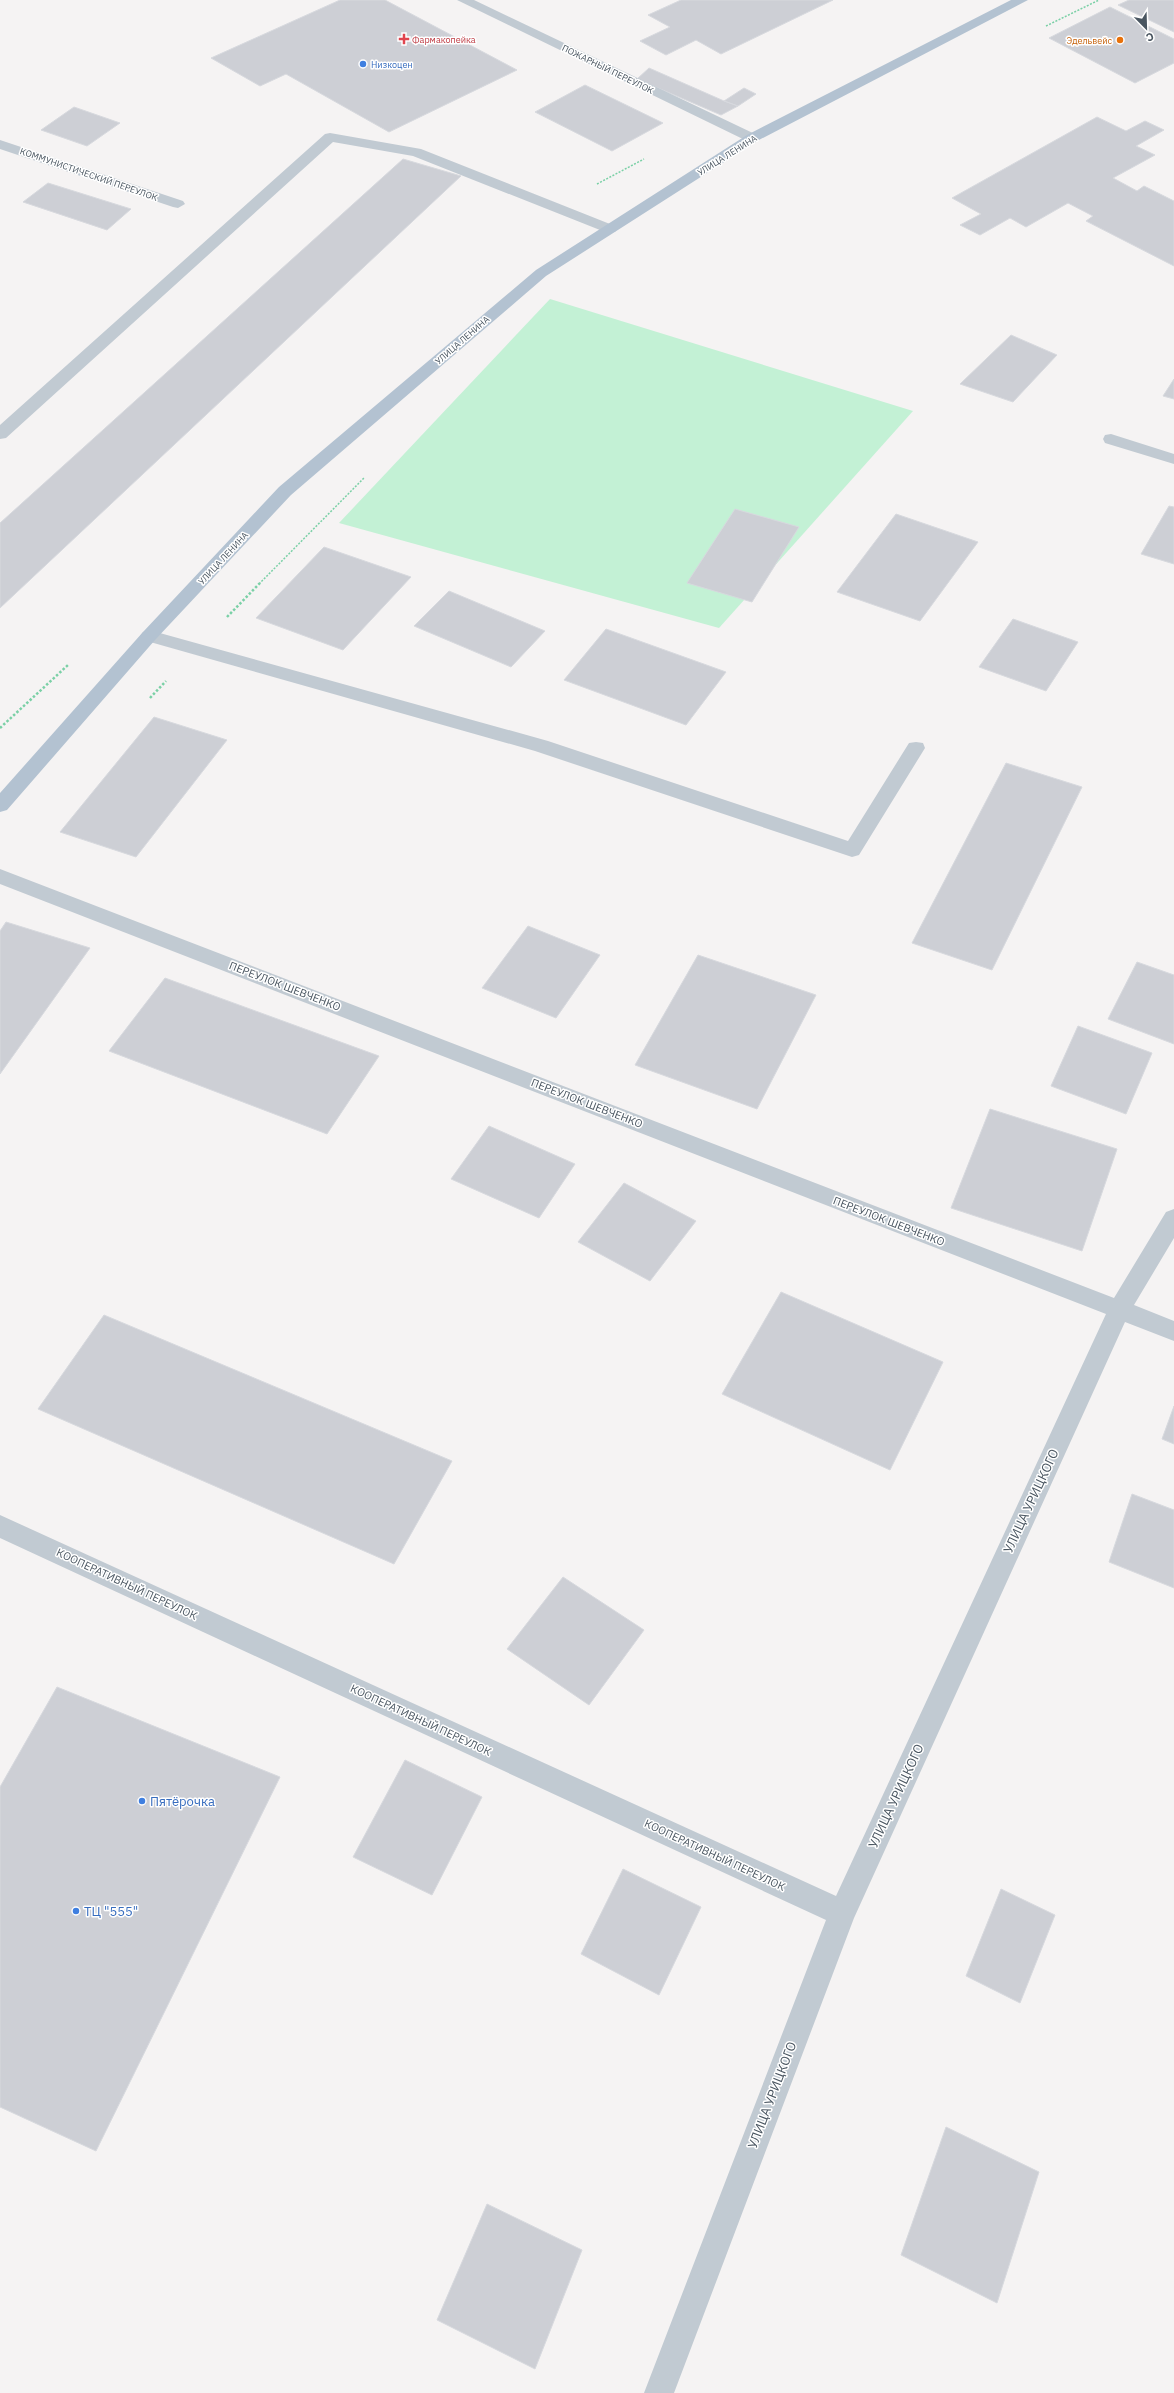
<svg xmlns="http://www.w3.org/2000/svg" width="1174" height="2393" font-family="'IBM Plex Sans',sans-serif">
<rect width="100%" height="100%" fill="#f5f3f3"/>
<path fill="#c3f1d5" d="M550,299L913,411L719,628L339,523Z"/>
<path fill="#cdcfd5" stroke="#d7d9de" d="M340,0H385L517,70L389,132L286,74L260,86L211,58Z
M681,0H833L721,54L696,40L666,55L640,41L670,27L648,15Z
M1129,0H1174V32L1118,5Z
M1110,7L1174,39V63L1135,83L1049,38Z
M649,68L724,101L738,106L721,115L637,79Z
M585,85L663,123L612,151L535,112Z
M744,88L756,94L738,106L724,101Z
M74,107L120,123L87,146L41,130Z
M1097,117L1126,131L1145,121L1164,130L1136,146L1155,155L1113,178L1137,191L1144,186L1174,201V266L1086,221L1093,216L1068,203L1026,227L1010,218L980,235L960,225L981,214L952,198Z
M403,159L461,176L0,608V523Z
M48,183L131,209L107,230L23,202Z
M1011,335L1057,355L1013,402L960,384Z
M1174,379V399L1163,396Z
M1169,506L1174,507V564L1141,554Z
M735,509L799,527L752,602L687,583Z
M896,514L978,542L920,621L837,592Z
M324,547L411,577L343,650L256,618Z
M449,591L545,631L511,667L414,626Z
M1013,619L1078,642L1046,691L979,667Z
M606,629L726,672L686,725L564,680Z
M154,717L227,740L136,857L60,832Z
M1006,763L1082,787L992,970L912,943Z
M6,922L90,948L0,1074V931Z
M528,926L600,955L556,1018L482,988Z
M698,955L816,995L757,1109L635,1065Z
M1137,962L1174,975V1044L1108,1019Z
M165,978L379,1056L327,1134L109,1051Z
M1078,1026L1152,1053L1126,1114L1051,1086Z
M990,1109L1117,1149L1082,1251L951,1208Z
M489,1126L575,1164L539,1218L451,1179Z
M624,1183L696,1221L650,1281L578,1242Z
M781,1292L943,1362L890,1470L722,1394Z
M104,1315L452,1461L394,1564L38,1409Z
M1174,1406V1444L1162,1439Z
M1132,1494L1174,1510V1588L1109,1562Z
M563,1577L644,1630L589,1705L507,1649Z
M57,1687L280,1777L96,2151L0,2107V1787Z
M405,1760L482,1797L432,1895L353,1857Z
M623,1869L701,1907L659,1995L581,1954Z
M1001,1889L1055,1915L1020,2003L966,1976Z
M946,2127L1039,2172L997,2303L901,2255Z
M487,2204L582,2250L535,2369L437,2320Z"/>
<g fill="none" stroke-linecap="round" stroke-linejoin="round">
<path stroke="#7ad0a6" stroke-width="1.5" stroke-dasharray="2 1.5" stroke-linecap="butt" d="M1046,26L1099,0
M597,184L644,159
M259,584L364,478"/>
<path stroke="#7ad0a6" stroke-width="2.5" stroke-dasharray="2.5 2" stroke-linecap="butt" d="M227,617L260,583
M150,698L166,681
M0,728L68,665"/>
<path fill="#c1cad2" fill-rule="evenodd" d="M457,0H474L757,135L759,138L752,142L747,141Z
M330,133L421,149L615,226L617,229L615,232H605L413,156L333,142L6,438L0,439V425L325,134Z
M0,140L183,201L185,204L178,208L173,207L0,149Z
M1111,434L1174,454V464L1105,443L1103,439L1105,435Z
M149,630L548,741L848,841L909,743L916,742L923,743L925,748L859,855L852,857L535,751L143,640L140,636L143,632Z
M0,869L1114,1298L1166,1212L1174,1209V1238L1134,1305L1174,1321V1341L1125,1322L854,1918L674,2393H644L826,1920L0,1538V1515L836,1896L1106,1314L0,884Z"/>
<path fill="#b3c2d1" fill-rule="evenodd" d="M1011,0H1028L757,141L546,276L291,495L155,640L7,810L0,812V793L143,632L279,487L536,270L747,135Z"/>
</g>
<path fill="#e0444e" stroke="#fff" stroke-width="1.5" d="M402 33h4v4h4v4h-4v4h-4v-4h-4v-4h4z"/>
<circle fill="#e8710a" stroke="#fff" stroke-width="1.5" cx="1120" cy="40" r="4"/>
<g fill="#3f7fe0" stroke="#fff" stroke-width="1.5">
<circle cx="363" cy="64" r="4"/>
<circle cx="142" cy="1801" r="4"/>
<circle cx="76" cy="1911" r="4"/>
</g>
<g text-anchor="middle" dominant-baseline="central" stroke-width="3" stroke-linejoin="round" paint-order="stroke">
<g font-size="9" fill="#be3a42" stroke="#fff" text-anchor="start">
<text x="412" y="39">Фармакопейка</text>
</g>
<g font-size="9" fill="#c56008" stroke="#fff" text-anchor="end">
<text x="1112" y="40">Эдельвейс</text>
</g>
<g font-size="9" fill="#366cbe" stroke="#fff" text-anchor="start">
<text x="371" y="64">Низкоцен</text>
</g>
<g font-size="9" fill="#4a5661" stroke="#fff">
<text transform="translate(608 69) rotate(26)">ПОЖАРНЫЙ ПЕРЕУЛОК</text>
<text transform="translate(727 155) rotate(-32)">УЛИЦА ЛЕНИНА</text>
<text transform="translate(89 174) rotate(19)">КОММУНИСТИЧЕСКИЙ ПЕРЕУЛОК</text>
<text transform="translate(462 340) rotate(-41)">УЛИЦА ЛЕНИНА</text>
<text transform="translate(223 558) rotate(-47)">УЛИЦА ЛЕНИНА</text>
</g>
<g font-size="11" fill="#4a5661" stroke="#fff">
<text transform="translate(285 986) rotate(21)">ПЕРЕУЛОК ШЕВЧЕНКО</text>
<text transform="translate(587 1103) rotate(21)">ПЕРЕУЛОК ШЕВЧЕНКО</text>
<text transform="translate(889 1221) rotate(21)">ПЕРЕУЛОК ШЕВЧЕНКО</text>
<text transform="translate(127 1584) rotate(25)">КООПЕРАТИВНЫЙ ПЕРЕУЛОК</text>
<text transform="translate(421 1720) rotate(25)">КООПЕРАТИВНЫЙ ПЕРЕУЛОК</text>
<text transform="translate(715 1855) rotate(25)">КООПЕРАТИВНЫЙ ПЕРЕУЛОК</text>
</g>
<g font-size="13" fill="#4a5661" stroke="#fff">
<text transform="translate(1031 1501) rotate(-65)">УЛИЦА УРИЦКОГО</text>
<text transform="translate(896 1796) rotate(-65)">УЛИЦА УРИЦКОГО</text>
<text transform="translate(772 2095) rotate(-69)">УЛИЦА УРИЦКОГО</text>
</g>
<g font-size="13" fill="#366cbe" stroke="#fff" text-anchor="start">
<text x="150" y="1801">Пятёрочка</text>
<text x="84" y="1911">ТЦ "555"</text>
</g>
</g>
<g transform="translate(1146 28) rotate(157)" stroke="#ffffff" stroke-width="3" paint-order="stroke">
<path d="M0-3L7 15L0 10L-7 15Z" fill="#4a5661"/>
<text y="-6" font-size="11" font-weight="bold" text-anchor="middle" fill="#4a5661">С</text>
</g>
</svg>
